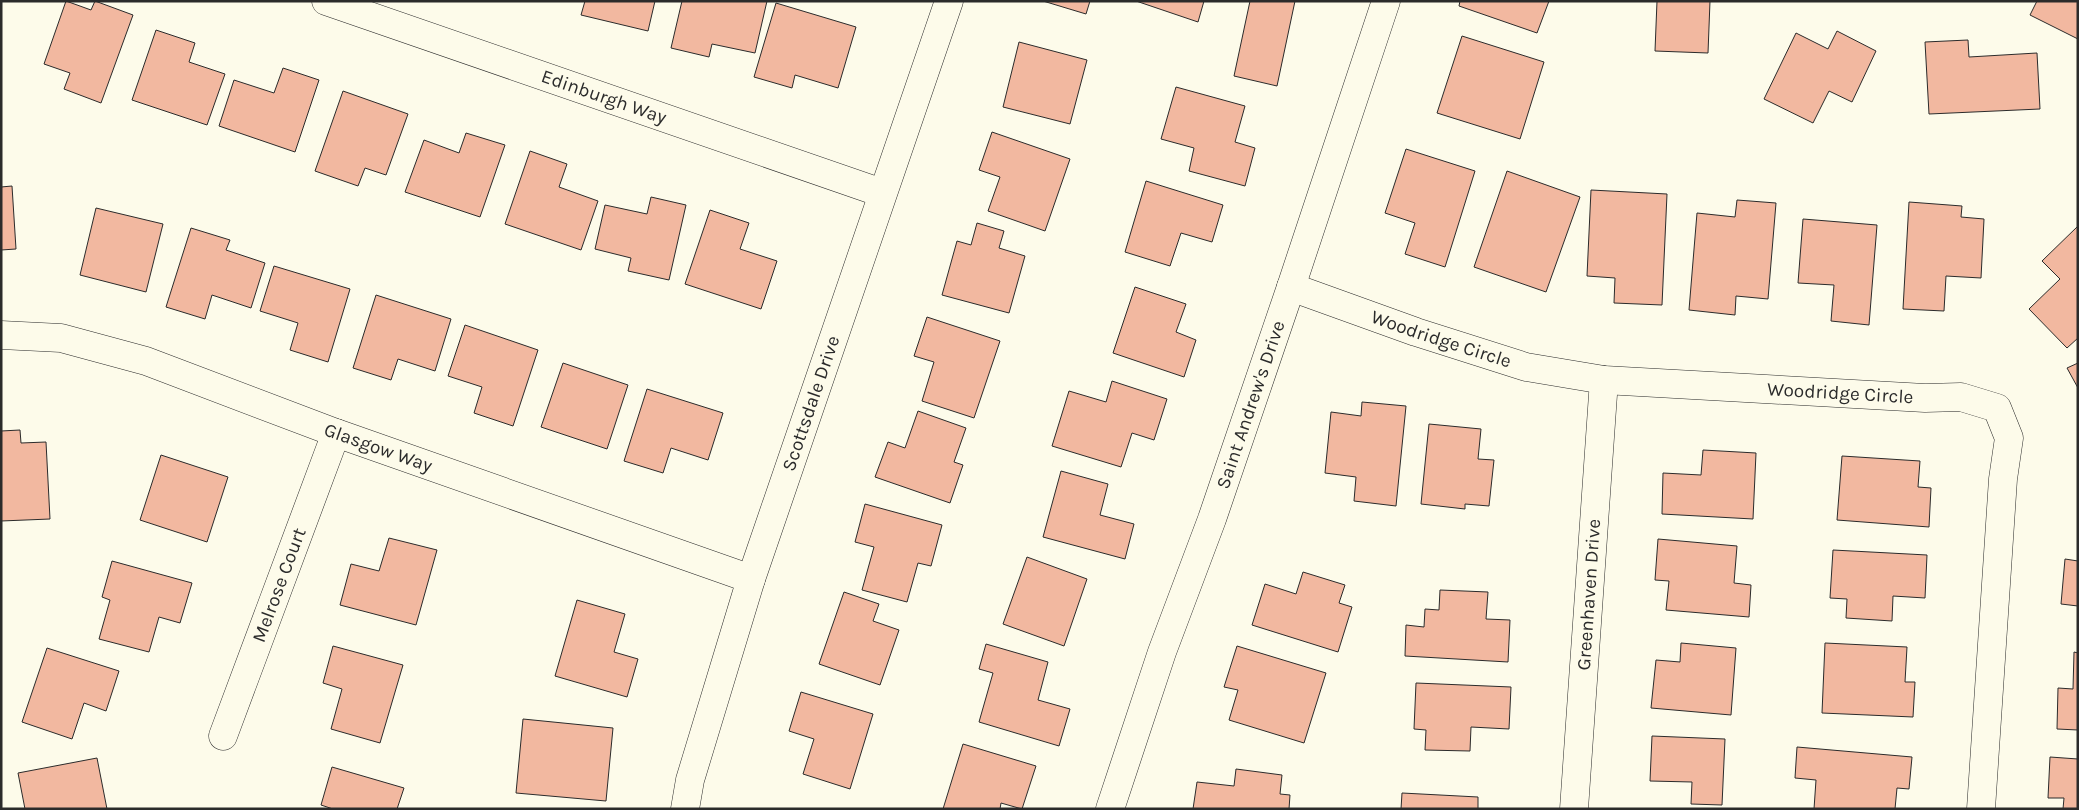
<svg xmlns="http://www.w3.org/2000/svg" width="2079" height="810" font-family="Karla,sans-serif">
<rect width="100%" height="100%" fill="#fdfbea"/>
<path fill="#f2b8a0" stroke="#2b2b2b" d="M66,1L91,10L95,1L133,15L101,103L64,89L70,73L44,64Z
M585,1H655L648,31L581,15Z
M682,1H767L755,53L712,44L709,57L671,48Z
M1043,1H1090L1086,14Z
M1136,1H1204L1198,22Z
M1250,1H1295L1277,86L1234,76Z
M1460,1H1549L1537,33L1459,6Z
M1657,1H1710L1708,53L1655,51Z
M2037,1H2078V39L2030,15Z
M776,3L856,27L838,88L795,75L792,88L754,77Z
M156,30L195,43L189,62L225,74L207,125L132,100Z
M1837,31L1876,51L1852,102L1829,91L1813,123L1764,99L1796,33L1828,49Z
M1462,36L1544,62L1520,139L1437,113Z
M1968,40L1969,57L2037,53L2040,109L1929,114L1925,42Z
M1019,42L1087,60L1070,124L1003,107Z
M283,68L319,80L295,152L219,126L234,80L274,93Z
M1176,87L1245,106L1235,142L1255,148L1245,186L1189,171L1194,148L1161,139Z
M343,91L408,114L386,175L365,168L358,186L315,171Z
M992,132L1070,159L1045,231L988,211L1000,177L979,170Z
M466,133L505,145L480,217L405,192L424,140L459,153Z
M1406,149L1475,171L1445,267L1405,254L1415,223L1385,213Z
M530,151L567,164L559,187L598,201L581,250L505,224Z
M1507,171L1580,197L1546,292L1474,267Z
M1146,181L1223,205L1212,242L1181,233L1170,266L1125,252Z
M12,186L16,249L1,250V187Z
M1591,190L1667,194L1662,305L1614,303L1615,278L1587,276Z
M651,197L686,205L669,280L628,271L631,258L595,249L605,205L647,214Z
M1737,200L1776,203L1768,299L1736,296L1735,315L1689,310L1697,213L1735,217Z
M1909,202L1962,206L1961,217L1984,219L1981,278L1946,276L1944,311L1903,309Z
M96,208L163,224L146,292L80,275Z
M710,210L749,223L740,249L777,261L761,309L685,284Z
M1803,219L1877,225L1869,325L1831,321L1834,285L1798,283Z
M977,223L1004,231L999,248L1025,256L1009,313L942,295L957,241L971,245Z
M2078,226V338L2067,348L2029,309L2060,279L2042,261Z
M191,228L230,240L226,250L265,263L251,308L212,295L205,319L166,307Z
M274,266L350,289L328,362L290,350L298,323L260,311Z
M1135,287L1186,304L1176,332L1196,340L1184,377L1113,353Z
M376,295L451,319L435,371L398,359L391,380L353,368Z
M927,317L1000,341L974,418L922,401L934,362L914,356Z
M465,325L538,350L513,426L474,413L482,387L448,376Z
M563,363L628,385L607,449L541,427Z
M2078,363V388L2067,368Z
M1112,381L1167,399L1154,440L1132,433L1121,467L1052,446L1069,391L1106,402Z
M647,389L723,413L708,460L671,448L663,473L624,461Z
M1362,402L1406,406L1396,506L1354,501L1356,477L1325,473L1331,412L1361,416Z
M918,411L966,428L954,462L963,465L950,503L875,477L888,442L905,448Z
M1429,424L1481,429L1478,459L1494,460L1489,506L1465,504V509L1421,504Z
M20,430L21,443L46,442L50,519L1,521V431Z
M1703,450L1756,453L1753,519L1662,514L1663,473L1701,475Z
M161,455L228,477L207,542L140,520Z
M1842,456L1920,461L1918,487L1931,488L1929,527L1837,520Z
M1061,471L1108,484L1100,515L1134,524L1125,559L1043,537Z
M865,504L942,525L931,566L918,563L907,602L862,590L874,547L855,542Z
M389,538L437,550L416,625L340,605L351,564L379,571Z
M1658,539L1737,546L1734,583L1751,585L1749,617L1666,610L1669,581L1655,580Z
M1833,550L1927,555L1925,598L1893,596L1892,621L1846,618L1847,599L1830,598Z
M1027,557L1087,579L1064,646L1003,624Z
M2065,559L2078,561V606L2061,604Z
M112,561L192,583L180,623L159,617L149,652L99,639L110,600L102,597Z
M1303,572L1345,585L1339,603L1352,607L1338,652L1252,625L1265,584L1296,594Z
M1440,590L1488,592L1486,619L1510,620L1508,662L1405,656L1406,625L1424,627L1425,609L1439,610Z
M844,592L879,604L873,621L899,630L880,685L819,664Z
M577,600L625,614L614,652L638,659L627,697L555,676Z
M1681,643L1736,648L1731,715L1651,708L1656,660L1680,662Z
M1825,643L1907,647L1905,682H1915L1913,717L1822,713Z
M986,644L1048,662L1038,700L1070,709L1059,746L979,722L993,673L979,669Z
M333,646L403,665L380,743L331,729L342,689L323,683Z
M1237,646L1326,673L1304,743L1229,720L1238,690L1224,687Z
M47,648L119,671L106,711L84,703L72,739L22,722Z
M2074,652L2078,653V730L2057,729L2058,688L2073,689Z
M1416,683L1511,687L1509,729L1471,727L1470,751L1425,750L1426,730L1414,729Z
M801,692L873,714L850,789L803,774L814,739L789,731Z
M523,719L613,728L606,801L516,793Z
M1652,736L1725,739L1722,805L1691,804L1692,782L1650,781Z
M963,744L1036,766L1022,809L1001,803L1000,809H943Z
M1797,747L1912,757L1909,789L1897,788L1895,809H1814L1816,780L1795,778Z
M2050,757L2078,759V809H2063L2064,798H2048Z
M97,758L107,809H25L18,773Z
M332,767L404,788L397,809H333L321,805Z
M1236,769L1282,775L1280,794L1290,795L1289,809H1193L1197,782L1234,786Z
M1402,793L1478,797V809H1401Z"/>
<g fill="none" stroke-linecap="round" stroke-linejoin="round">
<g stroke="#2b2b2b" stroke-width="29">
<g id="street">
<path id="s1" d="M326,1L882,193"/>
<path id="s2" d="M1291,287L1416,332L1526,367L1604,380L1925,398L1961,397L1997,408L2009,438L2003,479L1981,809"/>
<path id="s3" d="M1,335L61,338L146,361L336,433L751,579"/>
<path id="s4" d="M223,736L336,433"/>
<path id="s5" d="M685,809L690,780L751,579L949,1"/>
<path id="s6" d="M1110,809L1162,652L1212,519L1291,287L1386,1"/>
<path id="s7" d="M1574,809L1604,380"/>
</g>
</g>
<use href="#street" stroke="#fdfbea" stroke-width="28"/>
</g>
<g text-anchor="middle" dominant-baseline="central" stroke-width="4" stroke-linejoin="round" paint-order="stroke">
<g font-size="19" fill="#2b2b2b" stroke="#fdfbea">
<text stroke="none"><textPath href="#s1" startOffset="294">Edinburgh Way</textPath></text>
<text stroke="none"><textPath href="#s2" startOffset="159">Woodridge Circle</textPath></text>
<text stroke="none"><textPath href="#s2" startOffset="564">Woodridge Circle</textPath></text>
<text stroke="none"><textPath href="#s5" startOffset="425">Scottsdale Drive</textPath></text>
<text stroke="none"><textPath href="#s6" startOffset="428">Saint Andrew's Drive</textPath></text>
<text stroke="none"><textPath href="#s3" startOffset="396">Glasgow Way</textPath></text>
<text stroke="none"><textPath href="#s4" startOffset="161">Melrose Court</textPath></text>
<text stroke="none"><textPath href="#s7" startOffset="215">Greenhaven Drive</textPath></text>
</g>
</g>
<rect width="2079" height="810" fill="none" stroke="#2b2b2b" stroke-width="5"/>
</svg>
